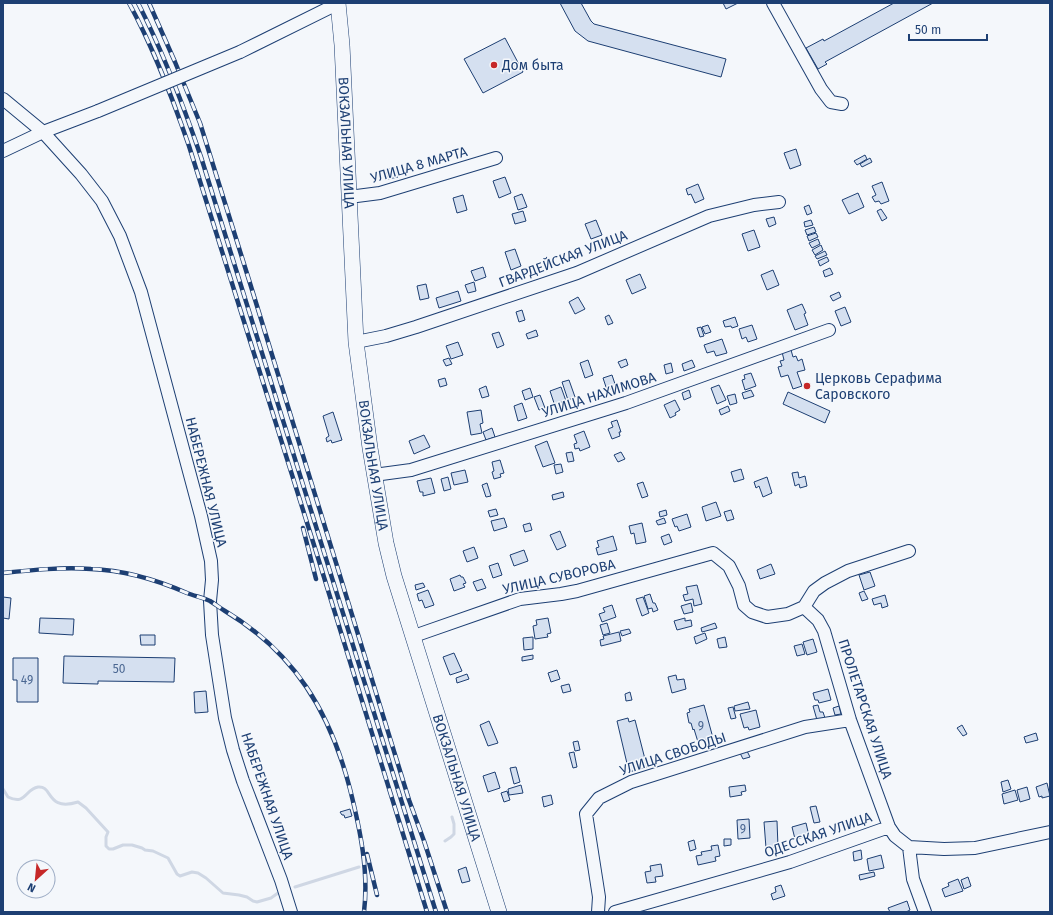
<svg xmlns="http://www.w3.org/2000/svg" width="1053" height="915" font-family="'Fira Sans',sans-serif">
<rect width="100%" height="100%" fill="#f4f7fb"/>
<g fill="none" stroke-linecap="round" stroke-linejoin="round">
<path stroke="#cfd7e4" stroke-width="3" d="M3,789L8,797C26,806 25,789 38,787C53,785 46,812 78,802L86,808L108,832L106,837V846L109,849H113L123,845H132L142,848L145,850L153,851L168,858L177,874L180,876L192,872L198,873L206,878L223,893L239,895L247,897L253,901L257,902L271,898L278,893
M445,841L451,837L454,834V824L452,817
M295,887L359,867"/>
</g>
<path fill="#d5e0f0" stroke="#1d3f73" d="M560,3H581L591,21L594,24L726,59L721,77L588,41L575,31Z
M723,3H738L726,9Z
M894,3H933L825,62L827,64L818,69L806,48L823,39L824,41Z
M505,38L523,72L483,93L464,59Z
M796,149L801,165L790,169L784,153Z
M865,155L867,159L857,165L854,161Z
M870,158L872,162L862,167L860,164Z
M396,167L398,177L388,179L386,170Z
M505,177L511,193L499,198L493,181Z
M882,182L889,201L881,204L879,201L875,202L872,197L876,195L872,186Z
M698,184L704,199L695,203L691,194L688,195L686,189Z
M858,193L864,207L849,214L842,200Z
M522,194L527,207L518,210L514,197Z
M463,195L467,210L457,213L453,198Z
M809,205L812,213L807,215L804,207Z
M881,209L887,218L882,221L877,211Z
M523,211L526,221L515,224L512,214Z
M774,217L776,224L769,227L766,219Z
M596,220L602,235L591,239L585,224Z
M811,220L813,225L805,227L804,222Z
M814,227L816,232L807,235L805,230Z
M754,230L760,247L748,251L742,234Z
M816,233L818,237L809,241L807,236Z
M818,239L820,244L812,248L809,243Z
M821,245L823,250L815,255L812,250Z
M515,249L521,266L511,270L505,252Z
M825,251L827,255L817,259L815,256Z
M827,257L829,261L820,266L818,261Z
M483,267L486,277L475,281L471,271Z
M830,268L833,274L825,277L823,271Z
M773,270L779,285L767,290L761,275Z
M640,274L646,288L632,294L626,280Z
M474,282L476,291L468,293L465,285Z
M426,284L429,298L420,300L417,286Z
M458,291L461,301L439,308L436,298Z
M839,292L841,297L833,301L830,296Z
M578,297L585,309L575,314L569,302Z
M802,304L806,313L804,314L808,325L795,330L787,310Z
M845,307L851,322L841,326L835,311Z
M522,310L525,320L519,322L516,312Z
M609,315L613,323L608,325L605,317Z
M735,317L738,326L732,328L731,326L725,327L723,321Z
M708,325L711,332L705,334L702,327Z
M752,325L757,339L748,342L746,337L742,339L739,329Z
M701,327L704,336L700,337L697,328Z
M536,330L538,336L528,339L526,334Z
M499,332L504,345L497,348L492,334Z
M722,339L727,353L716,356L714,351L707,353L704,345Z
M458,342L463,355L451,359L446,346Z
M791,350L793,357L796,356L798,361L802,359L805,370L797,372L802,386L793,389L788,375L781,377L778,367L782,366L780,361L784,360L782,352Z
M449,358L452,364L446,366L443,360Z
M626,359L628,365L621,368L618,362Z
M588,360L593,375L585,378L580,363Z
M692,360L695,367L684,371L682,364Z
M671,363L673,372L666,374L664,365Z
M751,373L756,386L745,390L742,380L745,379L744,375Z
M612,375L616,387L607,390L603,378Z
M445,378L447,385L440,387L438,380Z
M569,380L575,397L568,400L562,382Z
M719,385L726,400L717,404L711,388Z
M486,386L489,396L482,398L479,389Z
M561,387L566,401L561,402L563,407L556,409L550,391Z
M530,388L533,397L525,400L522,391Z
M689,390L691,397L684,400L682,393Z
M751,390L754,396L744,399L742,393Z
M788,392L830,411L825,423L783,404Z
M735,394L737,403L730,405L727,396Z
M540,395L545,408L539,410L534,397Z
M675,400L680,410L675,413L676,415L670,418L664,405Z
M522,403L527,418L518,421L514,406Z
M728,406L730,411L721,415L719,410Z
M481,410L483,423L480,424L482,433L471,435L467,412Z
M333,412L342,440L332,443L331,440L327,442L326,438L329,436L323,416Z
M617,420L621,432H619L620,436L612,439L608,429L613,427L611,422Z
M492,428L495,437L486,440L483,432Z
M584,431L590,447L580,451L579,448L575,449L574,444L577,443L574,435Z
M424,435L430,447L414,454L409,441Z
M547,441L555,463L543,467L535,446Z
M572,452L574,461L568,462L566,453Z
M621,452L625,459L618,462L614,455Z
M500,460L504,473L500,474L501,477L494,479L492,472L494,471L492,462Z
M561,464L563,472L556,474L554,465Z
M741,469L744,479L734,482L731,472Z
M465,470L468,482L454,485L451,473Z
M798,472L799,478L805,476L807,486L800,488L799,484L795,486L792,473Z
M448,477L451,489L444,491L441,479Z
M767,477L772,493L763,497L759,486L756,488L754,482Z
M431,478L435,493L423,496V492H420L417,481Z
M643,482L648,496L642,498L637,484Z
M487,483L491,496L486,497L482,485Z
M563,492L564,497L553,500L552,495Z
M716,502L721,516L706,521L702,507Z
M496,509L498,515L490,517L488,511Z
M666,510L667,515L660,517L659,512Z
M731,510L734,519L727,521L724,512Z
M687,514L691,527L679,531L677,526L675,527L672,519Z
M504,518L507,527L494,531L491,521Z
M664,518L666,523L658,525L656,521Z
M530,523L532,530L525,532L523,525Z
M642,523L646,542L636,544L634,533L631,534L629,526Z
M560,531L566,546L557,550L550,535Z
M669,534L672,542L664,545L661,537Z
M613,536L617,550L598,555L596,548L599,547L597,541Z
M474,547L478,558L467,562L463,551Z
M524,550L528,561L514,566L510,555Z
M498,563L502,575L493,578L489,566Z
M771,564L775,574L760,579L757,570Z
M870,572L875,586L864,590L859,575Z
M460,575L461,577H463L466,583L463,584L465,587L454,591L450,579Z
M482,579L486,588L477,591L473,582Z
M423,583L425,587L416,590L415,585Z
M697,585L702,604L694,606L693,599L685,601L683,595L688,594L686,587Z
M428,590L434,605L425,608L422,600L419,601L417,594Z
M864,591L868,599L862,601L859,593Z
M650,594L653,603H655L658,610L653,612L652,608L648,609L644,596Z
M885,595L888,606L882,608L881,603L874,605L872,599Z
M3,597L11,598L9,619L3,618Z
M643,597L649,613L642,616L636,599Z
M691,603L693,612L684,614L681,606Z
M612,605L616,617L602,622L599,614L605,612L603,608Z
M40,618L74,619L73,635L39,633Z
M548,618L551,633L547,634L548,637L535,639L533,626L537,625L536,620Z
M685,618V621L691,620L692,626L677,630L674,621Z
M607,623L610,633L603,635L600,625Z
M715,623L717,628L702,632L701,628Z
M629,629L631,633L622,636L620,631Z
M619,632L621,641L601,646L600,640L604,639L603,636Z
M705,633L707,639L696,644L694,637Z
M140,635H155V645H141Z
M533,637V649L524,650L523,638Z
M725,637L727,647L719,648L717,639Z
M813,639L817,652L807,655L803,642Z
M802,644L805,654L797,656L794,646Z
M454,653L462,671L450,675L443,657Z
M533,655V659L522,661V657Z
M64,656L175,658L174,682L98,681V684L63,683Z
M13,658H38V702H17V680H13Z
M557,670L560,679L551,682L548,673Z
M467,674L469,679L457,683L456,678Z
M676,675L677,680L684,679L686,689L672,693L668,677Z
M569,684L571,691L563,693L561,686Z
M828,689L831,700L819,703L818,700H815L813,693Z
M206,691L208,712L195,713L194,692Z
M630,692L632,700L626,701L625,694Z
M748,702L750,709L735,711L734,706Z
M704,705L713,738L698,742L694,729L693,730L691,723H689L687,713L690,712L689,709Z
M818,705L820,712H823L825,718L817,720L813,706Z
M839,706L841,714L835,715L833,708Z
M733,707L736,718L731,719L728,708Z
M756,710L760,727L749,730L748,727L744,728L740,714Z
M628,718L629,722L635,720L647,767L629,772L617,721Z
M489,721L498,743L488,746L480,725Z
M962,725L967,734L963,736L957,728Z
M1036,733L1038,740L1026,743L1024,737Z
M578,741L580,750L575,751L573,742Z
M747,751L750,757L743,759L740,753Z
M574,752L577,767L573,768L569,753Z
M516,767L520,782L514,784L510,768Z
M495,772L500,788L488,792L483,776Z
M1008,780L1011,789L1003,792L1001,782Z
M1047,783L1050,796L1042,798V796L1039,797L1036,787Z
M521,785L523,793L509,795L508,789Z
M745,785L746,791L741,792L742,795L730,797L729,787Z
M1027,787L1030,799L1020,802L1017,790Z
M1015,790L1018,800L1004,804L1002,794Z
M507,791L510,800L504,802L501,793Z
M551,795L553,804L544,807L542,797Z
M816,806L820,822L814,823L810,807Z
M350,809L352,816L345,818L344,815H342L340,812Z
M749,819L750,838L738,839L737,820Z
M777,821L778,847L766,848L764,822Z
M806,823L809,836L795,839L792,827Z
M724,839H731V845L724,846Z
M694,840L696,849L690,851L688,842Z
M718,845L720,856L715,857L716,861L698,865L696,856L702,855L701,852L712,850L711,846Z
M861,850L862,859L854,861L853,852Z
M881,855L884,868L869,871L867,859Z
M661,864L663,876L655,877L656,882L647,883L645,872L651,871L650,866Z
M466,867L470,881L462,883L458,870Z
M874,872L875,876L860,880L859,875Z
M968,877L971,886L964,889L961,880Z
M958,879L963,891L945,897L942,889L949,886L948,883Z
M781,885L785,896L773,900L771,894L776,892L775,887Z
M907,901L910,910L906,912H890L888,908Z"/>
<g fill="none" stroke-linecap="round" stroke-linejoin="round">
<g stroke="#1d3f73" stroke-width="14">
<path id="minor" d="M773,3L821,89L831,102L842,104
M240,52L339,3
M3,99L43,132L81,174L102,201L120,236L141,292L201,516L211,561L212,580L210,601L212,635L225,718L233,750L243,781L281,880L291,912
M3,151L43,132L98,111
M349,197L380,193L496,158
M356,342L386,336L416,327L577,273L709,216L754,205L779,202
M374,475L411,470L626,403L829,330
M804,607L818,620L824,631L850,720L889,827
M414,636L520,599L561,594L577,591L713,553L729,566L739,586L744,605L752,612L767,617L788,614L804,607L814,591L825,583L848,571L909,551
M909,847L913,879L925,912
M598,912L599,897L586,814L599,798L631,782L805,727L850,720
M615,912L790,862L889,827L895,836L909,847L944,849L975,848L1050,832"/>
</g>
<g stroke="#1d3f73" stroke-width="16">
<g id="major">
<path id="s1" d="M338,3L342,45L356,342L370,448L386,543L394,576L499,912"/>
</g>
</g>
<use href="#minor" stroke="#f4f7fb" stroke-width="12"/>
<use href="#major" stroke="#f4f7fb" stroke-width="15"/>
<g stroke="#1d3f73" stroke-width="4.5">
<path id="rail" d="M129,3C154,49 172,97 189,146L319,561L427,912
M138,3C163,52 183,104 201,157L436,912
M149,3L175,62L200,123L249,280L409,800L424,841L447,912
M303,528L316,579
M3,573C32,570 62,567 91,569C124,570 157,580 187,593C195,596 203,598 210,601C215,604 220,608 225,611C295,653 330,712 350,789C360,829 369,871 364,912
M367,854L377,895"/>
</g>
<use href="#rail" stroke="#f4f7fb" stroke-width="3" stroke-dasharray="9" stroke-linecap="butt"/>
<g stroke="#1d3f73" stroke-width="14" stroke-linecap="butt">
<path id="minor-bridge" d="M98,111L240,52"/>
</g>
<use href="#minor-bridge" stroke="#f4f7fb" stroke-width="12"/>
</g>
<g fill="#c62828" stroke="#f4f7fb" stroke-width="1.5">
<circle cx="494" cy="65" r="4"/>
<circle cx="807" cy="386" r="4"/>
</g>
<g text-anchor="middle" dominant-baseline="central" stroke-width="3" stroke-linejoin="round" paint-order="stroke">
<g font-size="12" fill="#4b6792">
<text x="119" y="669">50</text>
<text x="27" y="680">49</text>
<text x="701" y="726">9</text>
<text x="743" y="829">9</text>
</g>
<g font-size="14" fill="#1d3f73" stroke="#f4f7fb" text-anchor="start">
<text x="502" y="65">Дом быта</text>
<text x="815" y="378">Церковь Серафима<tspan x="815" dy="16">Саровского</tspan></text>
</g>
<g font-size="14" fill="#1d3f73" stroke="#f4f7fb">
<text stroke="none"><textPath href="#s1" startOffset="140">ВОКЗАЛЬНАЯ УЛИЦА</textPath></text>
<text transform="translate(419 165) rotate(-16)">УЛИЦА 8 МАРТА</text>
<text transform="translate(563 259) rotate(-21)">ГВАРДЕЙСКАЯ УЛИЦА</text>
<text transform="translate(599 395) rotate(-18)">УЛИЦА НАХИМОВА</text>
<text stroke="none"><textPath href="#s1" startOffset="464">ВОКЗАЛЬНАЯ УЛИЦА</textPath></text>
<text transform="translate(206 482) rotate(76)">НАБЕРЕЖНАЯ УЛИЦА</text>
<text transform="translate(559 577) rotate(-13)">УЛИЦА СУВОРОВА</text>
<text transform="translate(865 709) rotate(72)">ПРОЛЕТАРСКАЯ УЛИЦА</text>
<text transform="translate(673 754) rotate(-18)">УЛИЦА СВОБОДЫ</text>
<text stroke="none"><textPath href="#s1" startOffset="788">ВОКЗАЛЬНАЯ УЛИЦА</textPath></text>
<text transform="translate(267 796) rotate(71)">НАБЕРЕЖНАЯ УЛИЦА</text>
<text transform="translate(818 835) rotate(-19)">ОДЕССКАЯ УЛИЦА</text>
</g>
</g>
<rect width="1053" height="915" fill="none" stroke="#1d3f73" stroke-width="8"/>
<g transform="translate(36 879) rotate(207)"><circle r="19" fill="#f4f7fb" stroke="#9eadc5"/>
<path d="M0-3L7 15L0 10L-7 15Z" fill="#c62828"/>
<text y="-6" font-size="11" font-weight="bold" text-anchor="middle" fill="#1d3f73">N</text>
</g>
<path d="M909 34v6h78v-6" fill="none" stroke="#1d3f73" stroke-width="2"/>
<text x="915" y="34" font-size="12" fill="#1d3f73" stroke="#f4f7fb" stroke-width="3" paint-order="stroke">50 m</text>
</svg>
